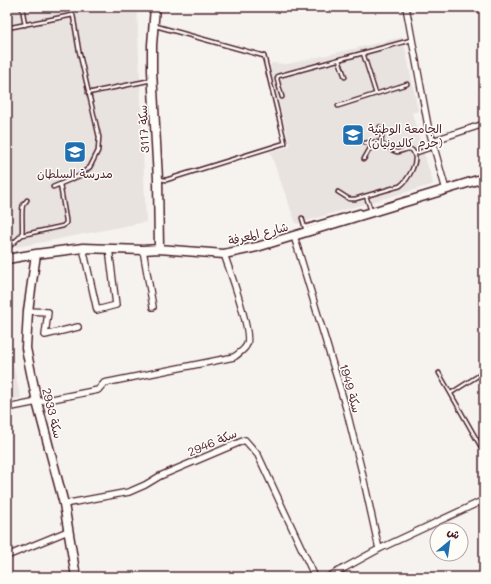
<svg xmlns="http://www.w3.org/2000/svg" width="491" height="584" font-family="Mali,'Playpen Sans Arabic',sans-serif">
<rect width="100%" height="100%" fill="#f6f3ef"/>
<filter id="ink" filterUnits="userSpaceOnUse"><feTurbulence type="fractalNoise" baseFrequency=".025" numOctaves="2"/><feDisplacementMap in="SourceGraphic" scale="8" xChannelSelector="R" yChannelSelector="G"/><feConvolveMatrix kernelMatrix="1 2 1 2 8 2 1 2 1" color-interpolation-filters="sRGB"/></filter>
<g filter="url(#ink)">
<path fill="#e9e3e0" d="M7,7H137L146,222L7,249Z
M403,37L418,110V111L412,113L433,183L432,185L357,206L296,224L270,152L290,146L270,67L271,63L288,64Z
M12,360L21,398L7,401V361Z"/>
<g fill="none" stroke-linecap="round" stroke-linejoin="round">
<g stroke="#4a1f2b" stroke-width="5.5">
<path id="lane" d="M22,7L25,25
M156,26L264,56L285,143L166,180L159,179
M7,28L73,15L79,51L99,137L98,151L90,167L79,176L53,187
M363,53L376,94
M339,60L345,77
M88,93L152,80
M282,97L277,79L278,76L411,40
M338,106L407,84
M380,127L382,136L381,143
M414,154L434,147
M364,159L373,143
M338,192L349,199H355L400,186C408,180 421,159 412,150C409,147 401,152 397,152C391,151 386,145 380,143C375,141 370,142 365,143
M366,196L371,211
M27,200C26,202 24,203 23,205C21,210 23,228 22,235L63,226L66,223V220L60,184
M302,218L305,228
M305,227L360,211L362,213
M7,246H10L22,235
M439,373L481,447L484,445
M451,393L484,372"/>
</g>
<g stroke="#4a1f2b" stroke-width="8">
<path id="street" d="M406,7L428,126L446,190
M432,141L484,124
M294,236L346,408L362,472L379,549
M83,248L97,310L116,305L109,248
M143,250L153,307
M28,311L48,312L45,335L78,327
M7,408L98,390L104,383L234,357C239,353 245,350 247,344C252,332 229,268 224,254
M64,504L129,492L145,485L160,476L245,440L258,455L315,577
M7,556L68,531
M328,577L379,549L484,500"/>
</g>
<g stroke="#4a1f2b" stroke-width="11">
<path id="secondary" d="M155,7L152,45V71L158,179L159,249
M36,254L28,311L26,348L30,368L37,402L64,504L76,577
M7,259L36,254L83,248L143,250L159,249L224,254L257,247L484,178"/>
</g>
<use href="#lane" stroke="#fdfcf7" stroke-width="2.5"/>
<use href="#street" stroke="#fdfcf7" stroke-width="5.5"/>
<use href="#secondary" stroke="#fdfcf7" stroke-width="8"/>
</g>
</g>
<defs>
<g id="university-square" transform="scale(1.15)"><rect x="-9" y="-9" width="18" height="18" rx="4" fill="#1f6fb2" stroke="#fdfcf7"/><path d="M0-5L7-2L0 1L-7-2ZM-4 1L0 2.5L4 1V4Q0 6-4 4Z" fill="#fff"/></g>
<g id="school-square" transform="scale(1.15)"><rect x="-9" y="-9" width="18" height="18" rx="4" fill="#1f6fb2" stroke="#fdfcf7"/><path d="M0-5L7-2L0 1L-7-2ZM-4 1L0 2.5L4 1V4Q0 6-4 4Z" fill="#fff"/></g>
</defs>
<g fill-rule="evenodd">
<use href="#university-square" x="353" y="135"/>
<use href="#school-square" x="75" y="152"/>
</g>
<g text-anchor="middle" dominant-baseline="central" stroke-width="3" stroke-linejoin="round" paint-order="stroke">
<g font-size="12" fill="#4a1f2b" stroke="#fdfcf7" text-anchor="start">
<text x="368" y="128">الجامعة الوطنية<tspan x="368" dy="14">(حرم كالدونيان)</tspan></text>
<text x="75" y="173" text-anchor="middle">مدرسة السلطان</text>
</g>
<g font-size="12" fill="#4a1f2b" stroke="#fdfcf7">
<text transform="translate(143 129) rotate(-93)">سكة 3117</text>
<text transform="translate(258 233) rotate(-14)">شارع المعرفة</text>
<text transform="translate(351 388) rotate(74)">سكة 1949</text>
<text transform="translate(53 413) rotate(76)">سكة 2933</text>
<text transform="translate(212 442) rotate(-23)">سكة 2946</text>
</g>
</g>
<rect width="491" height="584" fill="none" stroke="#fdfcf7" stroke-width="24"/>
<rect x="12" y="12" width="467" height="560" fill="none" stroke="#4a1f2b" stroke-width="1.5" filter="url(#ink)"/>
<g transform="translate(449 542) rotate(29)"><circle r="19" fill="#fdfcf7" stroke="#b5a4a5"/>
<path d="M0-3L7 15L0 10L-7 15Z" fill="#1f6fb2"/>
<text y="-6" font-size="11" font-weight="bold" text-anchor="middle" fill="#4a1f2b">ش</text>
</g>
</svg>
